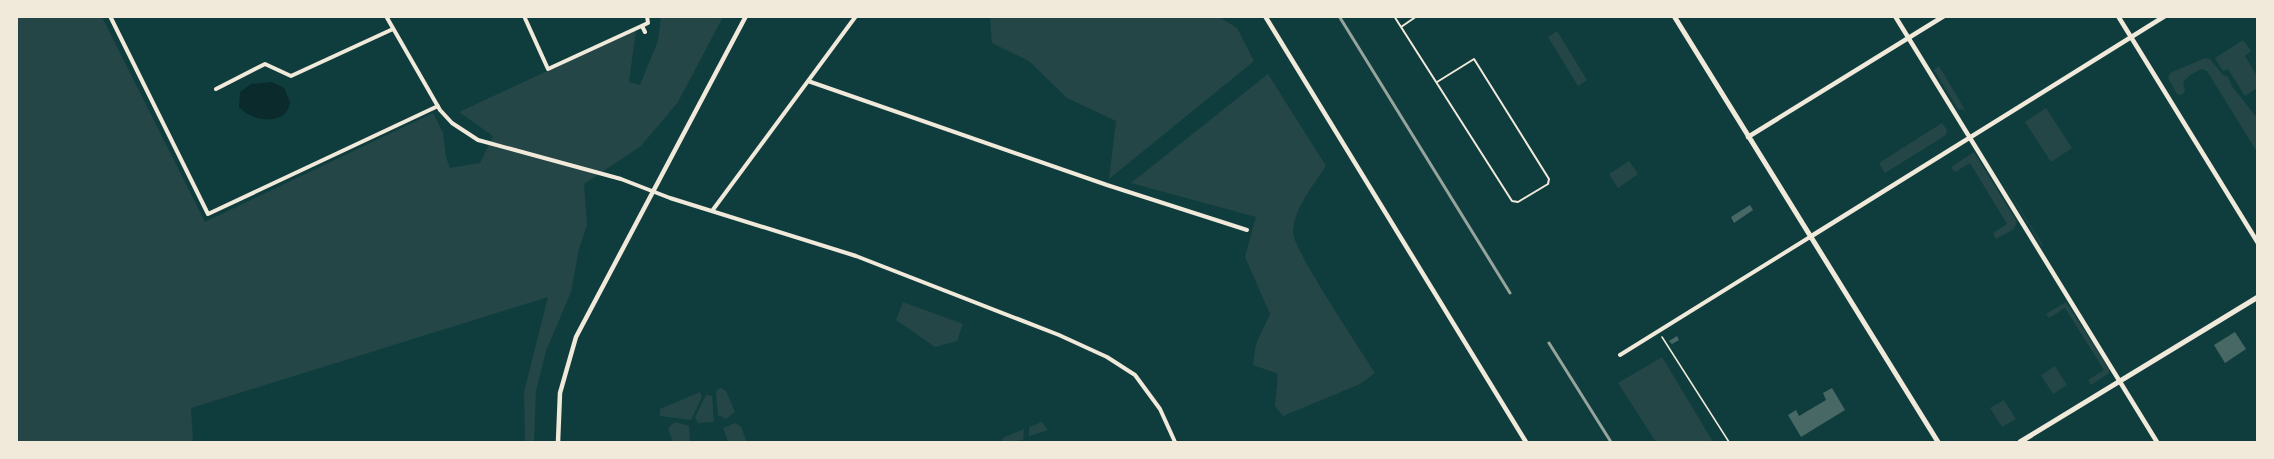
<svg xmlns="http://www.w3.org/2000/svg" width="2274" height="459" font-family="'Golos Text',sans-serif">
<rect width="100%" height="100%" fill="#0f3d3e"/>
<path fill="#244646" d="M16,17H102L205,222L433,113L443,133L446,157L450,168L480,163L493,136L459,112L636,30L629,82L640,85L658,41L661,17H723L678,102L641,146L584,184L587,225L579,249L571,292L546,351L536,391L534,442H525L524,392L548,297L191,408L193,442H17Z
M990,17H1219L1237,28L1254,61L1109,179L1116,121L1067,98L1029,61L992,43Z
M1557,31L1587,80L1578,86L1548,37Z
M2243,40L2251,51L2245,56L2257,76V88L2245,96L2228,69L2223,71L2215,58Z
M2205,58L2210,59L2222,74L2228,77L2232,86L2257,118V152L2207,71L2202,69L2190,75L2183,82L2185,91L2182,95L2177,94L2168,78L2170,73Z
M1939,66L1965,110L1958,109L1934,70Z
M1268,74L1326,166C1313,186 1294,208 1293,232C1292,248 1362,352 1375,373L1360,384L1283,416L1275,406L1278,374L1253,365L1256,344L1270,314L1245,257L1256,217L1131,183Z
M2046,108L2072,148L2051,162L2025,122Z
M1942,123L1947,130L1946,135L1885,173L1879,163Z
M1974,152L2017,222L2014,229L1996,239L1993,233L2007,224L1970,163L1955,172L1951,167Z
M1629,161L1638,174L1618,188L1609,174Z
M1993,166L2043,245L2042,246Z
M903,302L963,324L957,341L935,347L896,320Z
M2066,302L2109,369V373L2091,385L2088,380L2104,370L2065,308L2049,318L2046,314Z
M1662,357L1713,442H1656L1618,383Z
M2055,366L2067,385L2053,394L2041,375Z
M721,388L726,391L735,412L726,419L718,415L716,391Z
M700,392L702,397L691,420L660,416V409Z
M706,395L712,396L714,422L698,423L695,417Z
M2004,400L2016,419L2002,427L1990,408Z
M675,422L689,426L690,442H673L668,428Z
M1042,422L1048,430L1029,436V427Z
M735,423L741,427L747,442H728L723,428Z
M1024,429L1023,440L1002,442L1003,438Z"/>
<path fill="#0a2a2b" d="M272,82L284,88L290,102C287,127 252,122 239,107L240,92L251,84Z"/>
<path fill="#486865" d="M1750,205L1753,210L1734,223L1731,217Z
M2235,332L2246,349L2225,363L2214,345Z
M1677,336L1679,340L1672,344L1669,341Z
M1832,388L1845,410L1801,437L1788,415L1796,410L1799,416L1826,400L1823,393Z"/>
<g fill="none" stroke-linecap="round" stroke-linejoin="round">
<path stroke="#f1e9da" stroke-width="1.5" d="M1662,337L1729,442"/>
<path stroke="#f1e9da" stroke-width="2" d="M1394,16L1512,201L1518,202L1548,184L1549,179L1474,59L1437,82
M1401,27L1417,16"/>
<path stroke="#f1e9da" stroke-width="4" d="M110,16L208,214L438,106
M386,16L440,110L452,123L478,140L621,179L670,198L856,256L1059,335L1107,357L1135,375L1160,409L1175,442
M524,16L548,69L648,23L647,16
M642,26L645,32
M808,81L1107,185L1247,230
M216,89L265,64L291,76L393,29
M712,211L856,16
M1620,355L1810,237"/>
<path stroke="#f1e9da" stroke-width="4.5" d="M1265,16L1526,442
M1895,16L2157,442
M2118,16L2258,243
M1748,137L1944,16
M1810,237L2165,16
M558,442L560,393L576,337L746,16"/>
<path stroke="#f1e9da" stroke-width="5" d="M1674,16L1938,442
M2020,442L2258,297"/>
<path stroke="#97a49c" stroke-width="3" d="M1339,16L1510,293
M1549,343L1611,442"/>
</g>
<rect width="2274" height="459" fill="none" stroke="#f1e9da" stroke-width="36"/>
</svg>
